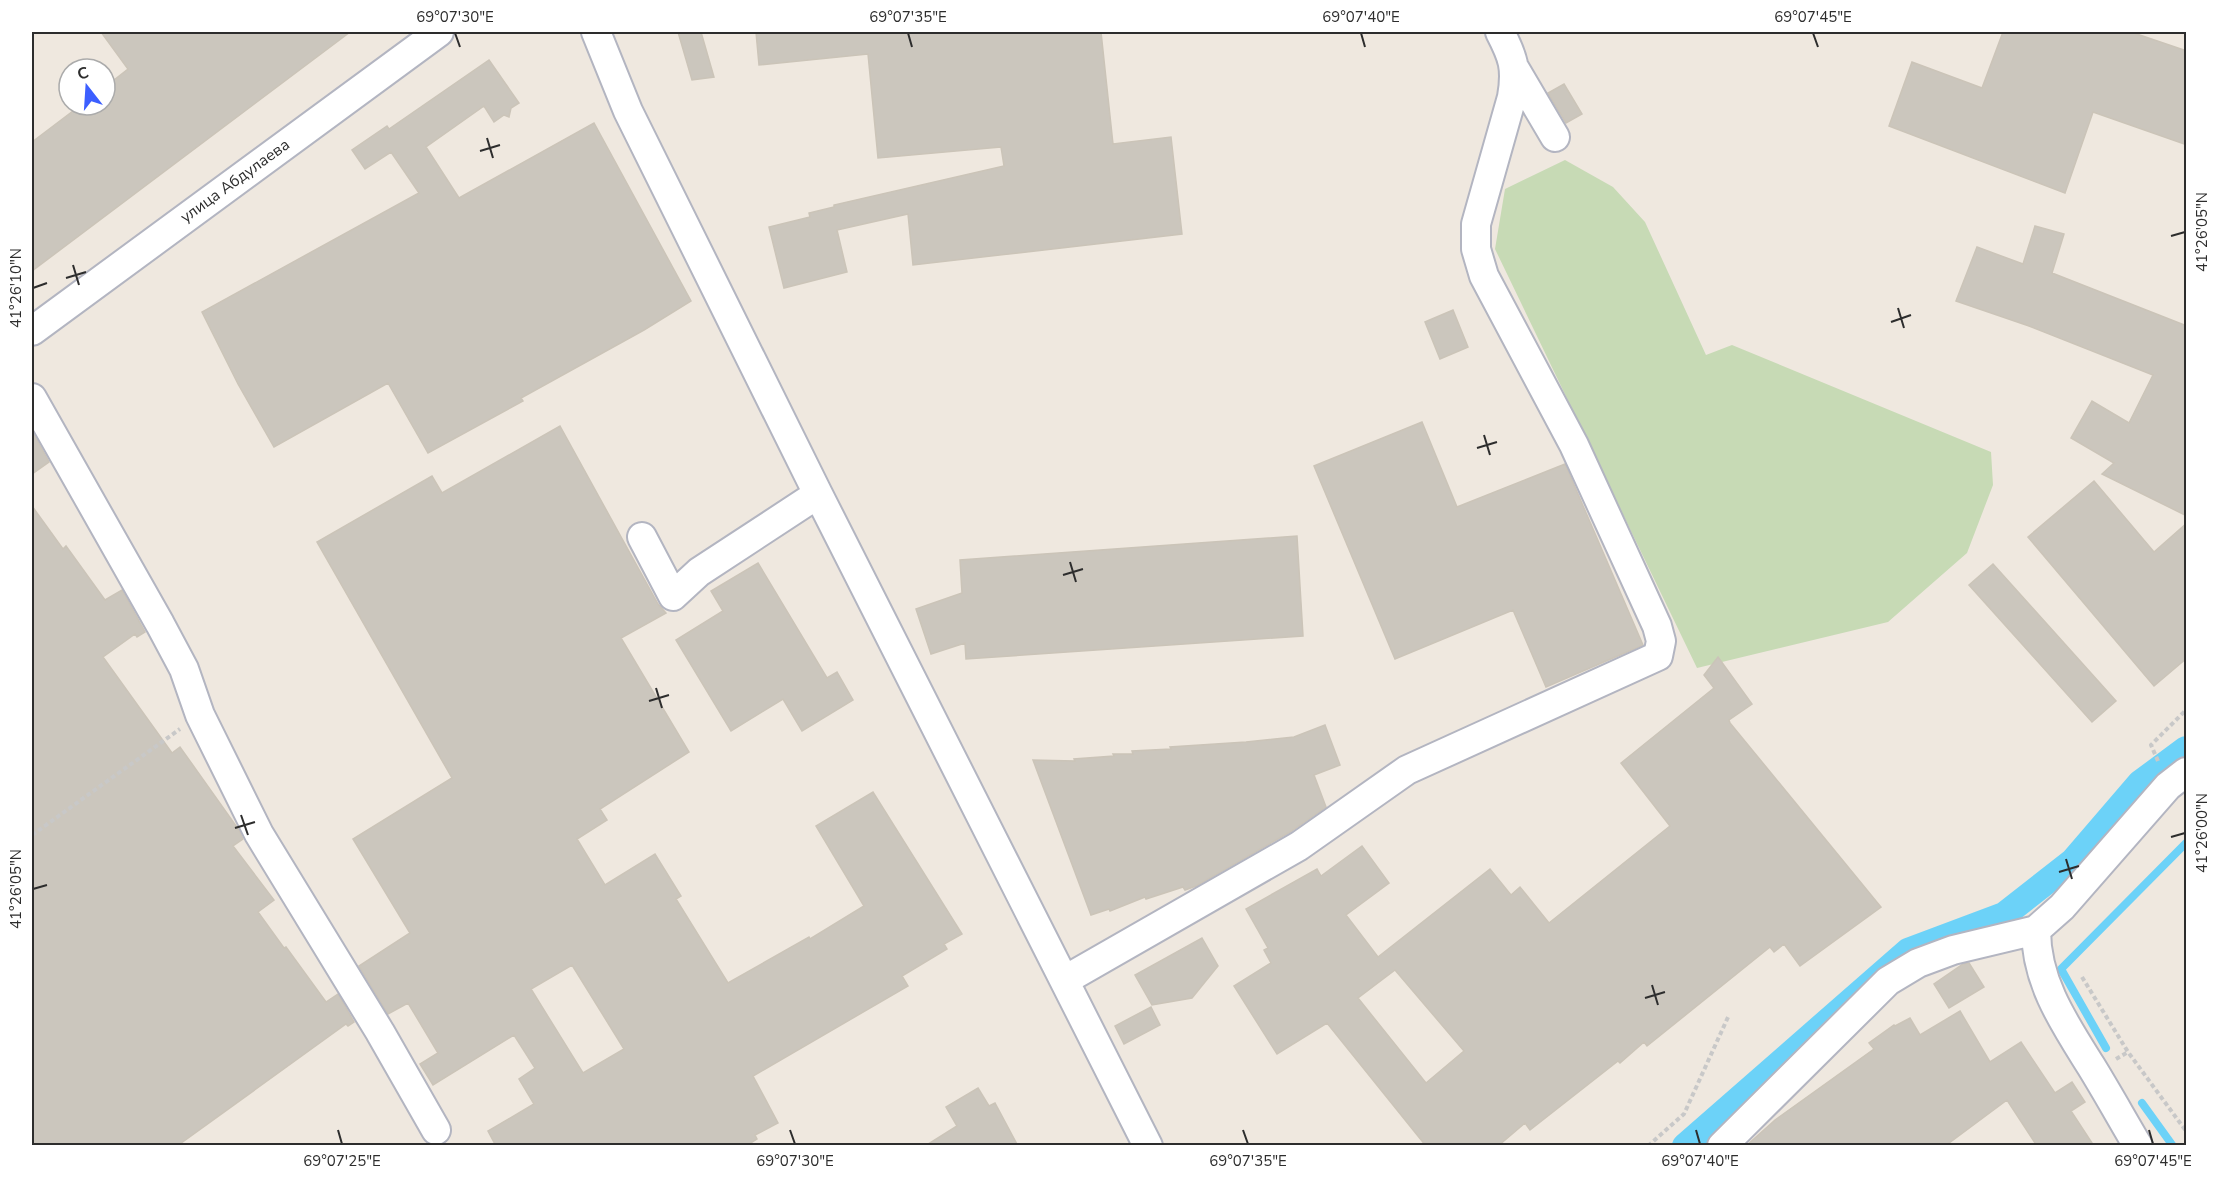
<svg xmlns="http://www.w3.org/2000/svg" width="2218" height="1177" font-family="'Nunito Sans',sans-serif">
<rect width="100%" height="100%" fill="#efe8df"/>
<path fill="#c7dab5" d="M1565,160L1613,187L1645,222L1706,355L1732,345L1991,452L1993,485L1967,553L1888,622L1697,668L1495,249L1505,189Z"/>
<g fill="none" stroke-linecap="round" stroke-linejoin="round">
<path stroke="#6cd2f8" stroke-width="8" d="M2106,1048L2061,969L2186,843
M2142,1103L2173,1146"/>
<path stroke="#6cd2f8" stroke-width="26" d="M1685,1146L1908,951L2004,915L2073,861L2140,783L2186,749"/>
</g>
<path fill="#cbc6bd" stroke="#cbc4b8" stroke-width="1.5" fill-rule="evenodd" d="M101,32H350L32,271V142L81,105H105V87L128,69Z
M678,32H701L714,77L692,80Z
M756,32H1101L1113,144L1171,137L1182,234L913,265L908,214L837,230L847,272L784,288L769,227L810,217L809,213L834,207V205L1004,166L1001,147L878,158L868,54L759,65Z
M2003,32H2131L2187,51V145L2093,112L2065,193L1889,126L1912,62L1982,88Z
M489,60L519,103L511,108L509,117L504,115L494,122L484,106L426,147L459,198L594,123L691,301L644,330L521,398L523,401L428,453L388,383L274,447L238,384L202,312L419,193L391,152L365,169L352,150L387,126L389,129Z
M1564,84L1582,114L1566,123L1548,93Z
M2035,226L2064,234L2052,273L2187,326V516L2102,474L2114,463L2071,438L2092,401L2129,423L2153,375L2029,326L1956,301L1977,247L2023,264Z
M1453,310L1468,347L1440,359L1425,322Z
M1422,422L1457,507L1565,464L1643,645L1546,687L1513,610L1395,659L1314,466Z
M560,426L658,604L666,613L621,638L689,752L600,809L607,820L577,839L605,885L655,854L681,896L676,899L728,983L809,937L810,939L864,906L816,826L873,792L962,934L944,944L947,949L902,976L908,986L753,1076L778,1123L755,1135L757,1139L746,1146H496L488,1131L534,1104L519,1079L535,1068L514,1035L433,1085L420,1064L438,1053L408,1003L388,1014L359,966L410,933L353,839L452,778L317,542L432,476L442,493ZM572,965L624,1049L583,1073L531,989Z
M32,431L49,462L32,474Z
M2094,481L2154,552L2187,523V658L2154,686L2028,537Z
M32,506L63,549L66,546L105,600L122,590L145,632L137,637L135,634L103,657L172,753L180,747L239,830L243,839L233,846L274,900L258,912L284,948L286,947L326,1002L338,994L354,1022L348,1026L346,1024L177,1146H32Z
M1297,536L1303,636L966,659L965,643L931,654L916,609L962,593L960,560Z
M758,563L827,678L837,672L853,700L802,731L783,699L731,731L676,640L723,611L711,591Z
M1993,564L2116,701L2092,722L1969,585Z
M1718,657L1752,704L1729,720L1730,723L1881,907L1800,966L1784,944L1774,952L1770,947L1647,1046L1644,1042L1620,1063L1618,1061L1530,1130L1525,1123L1498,1146H1426L1327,1023L1277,1054L1234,986L1271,963L1264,950L1268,948L1246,909L1317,869L1321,876L1362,846L1389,883L1346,915L1378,957L1490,869L1511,895L1520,887L1549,923L1670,826L1621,763L1714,688L1704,675ZM1395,970L1464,1051L1426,1083L1358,998Z
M1325,725L1340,765L1314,775L1326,807L1290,832L1196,886L1185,890L1183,887L1146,899L1145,897L1110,911L1109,909L1091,915L1033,760L1075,761L1074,759L1114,756L1113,754H1133L1132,751L1171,749L1170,747L1246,742L1294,737Z
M1202,938L1218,966L1192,998L1152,1005L1135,975Z
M1969,963L1984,987L1949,1008L1934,984L1963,964Z
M1151,1007L1160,1025L1124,1044L1115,1026Z
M1960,1011L1990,1062L2021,1042L2055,1093L2072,1082L2085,1102L2071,1111L2094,1146H2037L2007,1100L1945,1146H1746L1775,1120L1874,1049L1869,1043L1894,1025L1895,1026L1910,1018L1920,1035Z
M978,1088L989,1106L995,1103L1018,1146H925L957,1126L946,1107Z"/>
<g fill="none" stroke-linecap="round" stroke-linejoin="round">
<g stroke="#b3b5c1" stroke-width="32">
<path id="minor" d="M596,32L628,111L818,494L1148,1146
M1515,69L1555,137
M32,331L439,32
M32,398L160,624L184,669L200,715L259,834L380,1032L436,1130
M642,537L673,596L699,572L818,494
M2036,930C2036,982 2064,1023 2091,1066C2107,1092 2122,1119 2138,1146
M1065,980L1299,846L1407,770L1658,656L1661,641L1657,626L1574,445L1484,276L1476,249V224L1512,97C1517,68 1513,57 1500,32
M1722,1146L1888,981L1918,963L1953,950L2036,930L2062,907L2168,786L2186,772"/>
</g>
<path stroke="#c8c8c8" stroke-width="4" stroke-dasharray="4.5 3" stroke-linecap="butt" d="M2158,761L2151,745L2186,710
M32,835L180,729
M2082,977L2128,1052L2186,1131
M2116,1059L2128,1052
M1648,1146L1684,1114L1729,1015"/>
<use href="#minor" stroke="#fff" stroke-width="28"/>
</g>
<path fill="none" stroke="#2d2d2d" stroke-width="2" d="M455,33L460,47M908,33L912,47M1361,33L1365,47M1813,33L1818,47M487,138L493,158M480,151L500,145M2171,236L2185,232M73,265L79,285M66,278L86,272M33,288L47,283M1898,308L1904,328M1891,322L1911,315M1484,435L1490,455M1477,448L1497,442M1070,562L1076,582M1063,575L1083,569M656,688L662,708M649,701L669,695M241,815L248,835M235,828L255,822M2171,837L2185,833M2066,859L2072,879M2059,872L2079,866M33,889L47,885M1652,985L1658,1005M1645,998L1665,992M338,1130L342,1144M790,1130L795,1144M1243,1130L1248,1144M1696,1130L1700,1144M2149,1130L2153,1144"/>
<g text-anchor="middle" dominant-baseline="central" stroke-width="4.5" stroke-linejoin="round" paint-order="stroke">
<g font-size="16" fill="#2d2d2d" stroke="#fff">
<text transform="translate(235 181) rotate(-36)">улица Абдулаева</text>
</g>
</g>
<rect width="2218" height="1177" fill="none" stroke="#ffffff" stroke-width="66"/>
<g transform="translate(87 87) rotate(343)"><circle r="28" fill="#ffffff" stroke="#ababab" stroke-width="1.5"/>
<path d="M0-4.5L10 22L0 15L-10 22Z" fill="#3c5fff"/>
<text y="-9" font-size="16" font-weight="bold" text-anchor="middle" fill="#2d2d2d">С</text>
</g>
<rect x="33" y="33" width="2152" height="1111" fill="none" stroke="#2d2d2d" stroke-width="2"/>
<g font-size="15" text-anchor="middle" fill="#2d2d2d">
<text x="455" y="22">69°07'30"E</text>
<text x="908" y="22">69°07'35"E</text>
<text x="1361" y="22">69°07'40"E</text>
<text x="1813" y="22">69°07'45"E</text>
<text transform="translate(2202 232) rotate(-90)" y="5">41°26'05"N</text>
<text transform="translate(16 288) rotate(-90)" y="5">41°26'10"N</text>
<text transform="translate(2202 833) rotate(-90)" y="5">41°26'00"N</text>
<text transform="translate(16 889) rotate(-90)" y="5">41°26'05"N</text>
<text x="342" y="1166">69°07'25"E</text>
<text x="795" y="1166">69°07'30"E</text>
<text x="1248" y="1166">69°07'35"E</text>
<text x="1700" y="1166">69°07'40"E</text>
<text x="2153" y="1166">69°07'45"E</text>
</g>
</svg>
